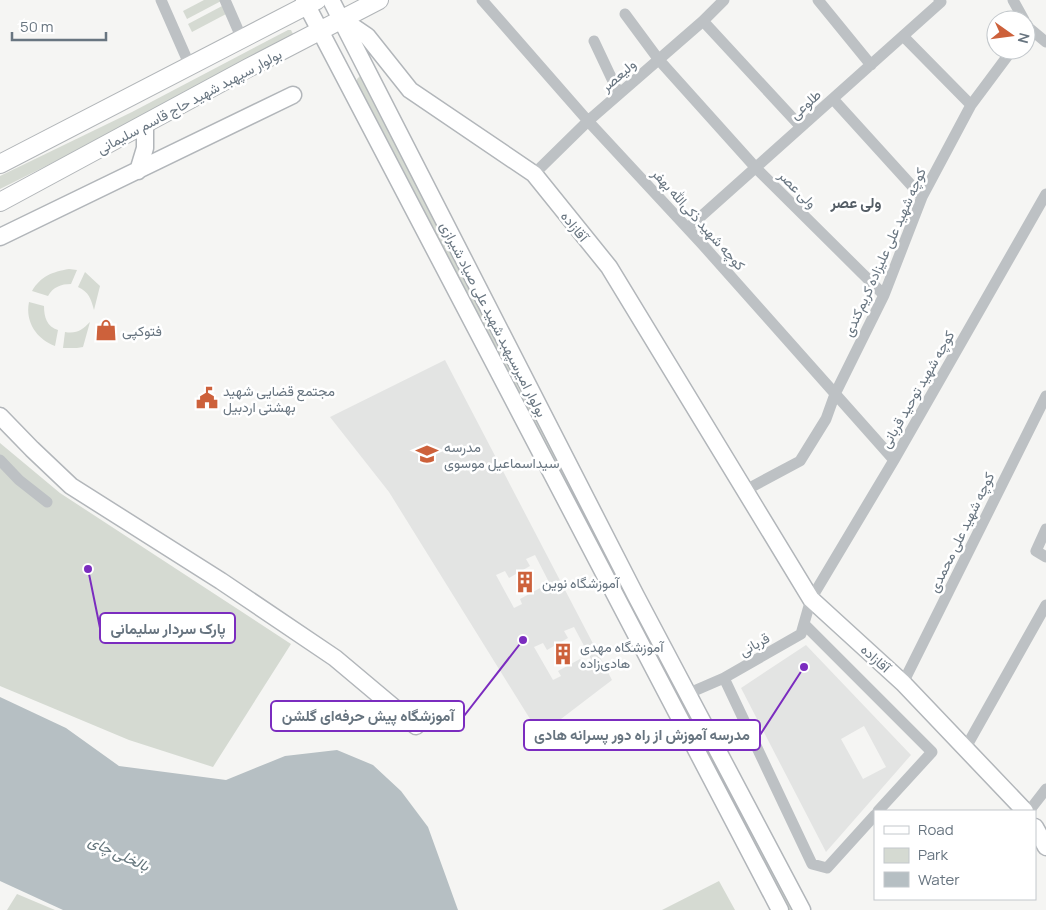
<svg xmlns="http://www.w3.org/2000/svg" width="1046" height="910" font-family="Manrope,Vazirmatn,sans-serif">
<rect width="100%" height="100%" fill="#f5f5f3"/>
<path fill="#e3e4e3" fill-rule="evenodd" d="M445,360L612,680L540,735L389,492L330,417ZM535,555L552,588L545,592L542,587L520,599L522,604L514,608L496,575L505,571L509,578L530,566L526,559ZM574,627L591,659L583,664L580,659L558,671L561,676L553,680L534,647L543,643L547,650L568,638L564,631Z
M806,645L911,755L826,852L741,688ZM864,726L886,767L863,779L841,739Z"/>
<path fill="#d5dad2" d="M204,0H223L187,19L183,11Z
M224,5L228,13L192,32L188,24Z
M288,30H291L293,34L285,40L76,151L0,189V176L132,112Z
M360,76L362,78L439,230L662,657L659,661L375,120L357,82V79Z
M69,269L77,270L71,284C61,284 53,287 48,296L32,291C41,276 52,272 69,269Z
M85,272L100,286L94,310C91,299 89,292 78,287Z
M29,302L44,306C44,317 47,327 58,330L55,346C36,339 25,321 29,302Z
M90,322L83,347L77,348H63L65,332C77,334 82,330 90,322Z
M0,443L60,493L291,644L213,767L129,740L0,686Z
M685,703L794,910H785L681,707L682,704Z
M719,881L735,910H662Z
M17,894L55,910H7Z"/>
<path fill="#b6bfc3" d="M0,697L66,728L119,766L226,780L285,756L337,750L373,765L401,791L428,827L458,910H63L0,881Z"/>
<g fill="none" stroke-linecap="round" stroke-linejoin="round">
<g stroke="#b2b6ba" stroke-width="19">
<path id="secondary" d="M304,0L780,910
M331,0L636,596L802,910
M342,19L367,36L410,90L534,174L609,267L811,599L903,683L1025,811
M138,171L145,148V125
M0,237L293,95
M0,416L32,449L71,486L221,581L335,658L416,726
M1035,827L1046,847"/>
</g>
<g stroke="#b1b5b8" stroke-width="20">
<path id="primary" d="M0,164L317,0
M0,202L248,68L379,0"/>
</g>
<path stroke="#bdc1c4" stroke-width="11" d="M161,0L190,66
M225,0L242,39
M482,0L588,121L702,244L894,460
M818,0L871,65
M1013,0L1024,20
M625,14L659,60L756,168L884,295
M703,21L801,127
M1026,23L1029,28L1046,42
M903,36L971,105
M594,41L619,94
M833,99L922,197
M534,174L588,121L703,21L724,0
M688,228L941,2L939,0
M0,460L19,480L47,502
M744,491L800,461L826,419L835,394L884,295L922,197L971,105L1012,50
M1046,529L1036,551L1046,557
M804,624L932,752L878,811
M724,678L812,864L827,868L875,815
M903,683L1046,396
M687,694L724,678L801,634L811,599L894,460L1046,194
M965,749L1046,605
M1029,811L1046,789"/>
<use href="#secondary" stroke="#fff" stroke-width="16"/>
<use href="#primary" stroke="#fff" stroke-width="18"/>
</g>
<defs>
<g id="shop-bare" transform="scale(1.725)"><path d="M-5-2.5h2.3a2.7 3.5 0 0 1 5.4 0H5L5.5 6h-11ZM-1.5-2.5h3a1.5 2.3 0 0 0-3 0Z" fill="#cd613b" stroke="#fff" stroke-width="2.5" paint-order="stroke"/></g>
<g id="civic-bare" transform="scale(1.725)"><path d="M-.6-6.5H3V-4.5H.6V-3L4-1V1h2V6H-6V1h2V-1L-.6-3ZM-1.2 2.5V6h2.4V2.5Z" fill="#cd613b" stroke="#fff" stroke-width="2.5" paint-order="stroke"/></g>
<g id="school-bare" transform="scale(1.725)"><path d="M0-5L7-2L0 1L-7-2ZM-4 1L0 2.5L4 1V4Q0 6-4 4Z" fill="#cd613b" stroke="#fff" stroke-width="2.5" paint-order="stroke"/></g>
<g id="building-bare" transform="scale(1.725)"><path d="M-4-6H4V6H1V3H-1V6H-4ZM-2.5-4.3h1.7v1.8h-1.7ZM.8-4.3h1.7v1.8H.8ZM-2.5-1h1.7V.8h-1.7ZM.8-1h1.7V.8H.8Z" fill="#cd613b" stroke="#fff" stroke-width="2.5" paint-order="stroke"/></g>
</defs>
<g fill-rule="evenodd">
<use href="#shop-bare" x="106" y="330"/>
<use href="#civic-bare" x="207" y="398"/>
<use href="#school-bare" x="427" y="454"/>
<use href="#building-bare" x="525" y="582"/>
<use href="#building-bare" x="563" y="654"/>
</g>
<g text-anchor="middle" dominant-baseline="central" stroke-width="5" stroke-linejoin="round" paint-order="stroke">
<g font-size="14" fill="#687580" stroke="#fff">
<text transform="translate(618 75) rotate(-41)">ولیعصر</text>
<text transform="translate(189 101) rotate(-28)">بولوار سپهبد شهید حاج قاسم سلیمانی</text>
<text transform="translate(805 104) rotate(-42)">طلوعی</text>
<text transform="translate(798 189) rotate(45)">ولی عصر</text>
<text transform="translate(699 219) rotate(48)">کوچه شهید ذکی‌الله بهفر</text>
<text transform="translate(575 226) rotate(51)">آقازاده</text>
<text transform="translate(884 252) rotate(-66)">کوچه شهید علی علیزاده کریم‌کندی</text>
<text transform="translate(494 319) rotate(63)">بولوار امیرسپهبد شهید علی صیاد شیرازی</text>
<text transform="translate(917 389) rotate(-60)">کوچه شهید توحید قربانی</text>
<text transform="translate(961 532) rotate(-64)">کوچه شهید علی محمدی</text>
<text transform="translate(754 644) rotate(-30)">قربانی</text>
<text transform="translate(876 658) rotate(42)">آقازاده</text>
</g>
<g font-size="14" fill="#687580" stroke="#fff" text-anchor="start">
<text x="122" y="330">فتوکپی</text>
<text x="223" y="390">مجتمع قضایی شهید<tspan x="223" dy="16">بهشتی اردبیل</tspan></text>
<text x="444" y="446">مدرسه<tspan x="444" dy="16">سیداسماعیل موسوی</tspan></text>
<text x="542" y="582">آموزشگاه نوین</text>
<text x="580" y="646">آموزشگاه مهدی<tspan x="580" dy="16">هادی‌زاده</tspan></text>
</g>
<g font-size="15" font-weight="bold" fill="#555e66" stroke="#fff">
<text x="856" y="202">ولی عصر</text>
</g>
<g font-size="15" font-style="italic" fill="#64757c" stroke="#fff">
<text transform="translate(119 853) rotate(25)">بالخلی چای</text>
</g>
</g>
<path fill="none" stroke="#7b2cbf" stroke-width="2" d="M88 569L100 628M523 640L464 716M804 667L760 735"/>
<g fill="#7b2cbf" stroke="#fff" stroke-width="2">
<circle cx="88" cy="569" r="5"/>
<circle cx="523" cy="640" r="5"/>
<circle cx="804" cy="667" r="5"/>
</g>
<g fill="#fff" stroke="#7b2cbf" stroke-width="2">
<rect x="100" y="613" width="135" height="30" rx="5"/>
<rect x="271" y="701" width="193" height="30" rx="5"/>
<rect x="524" y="720" width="236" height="30" rx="5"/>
</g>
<g font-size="15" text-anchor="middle" font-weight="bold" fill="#687580">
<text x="168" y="634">پارک سردار سلیمانی</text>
<text x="368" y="721">آموزشگاه پیش حرفه‌ای گلشن</text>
<text x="642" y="740">مدرسه آموزش از راه دور پسرانه هادی</text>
</g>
<rect x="874" y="810" width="162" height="90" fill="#ffffff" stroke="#c3c8cc"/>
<rect x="884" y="826" width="25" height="8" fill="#ffffff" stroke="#c3c8cc"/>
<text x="918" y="835" font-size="15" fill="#687580">Road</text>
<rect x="884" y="848" width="25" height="15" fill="#d5dad2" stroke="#c3c8cc"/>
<text x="918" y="860" font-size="15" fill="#687580">Park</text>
<rect x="884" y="872" width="25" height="15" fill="#b6bfc3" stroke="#c3c8cc"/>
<text x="918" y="885" font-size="15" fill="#687580">Water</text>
<g transform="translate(1011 35) rotate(104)"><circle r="24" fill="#ffffff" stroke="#c3c8cc"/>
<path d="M0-4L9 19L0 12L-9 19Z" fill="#cd613b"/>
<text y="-8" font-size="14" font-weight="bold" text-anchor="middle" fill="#687580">N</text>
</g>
<path d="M12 32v8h94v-8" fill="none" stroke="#687580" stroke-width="2.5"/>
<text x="20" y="32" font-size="15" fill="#687580" stroke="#ffffff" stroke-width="4" paint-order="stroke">50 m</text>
</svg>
